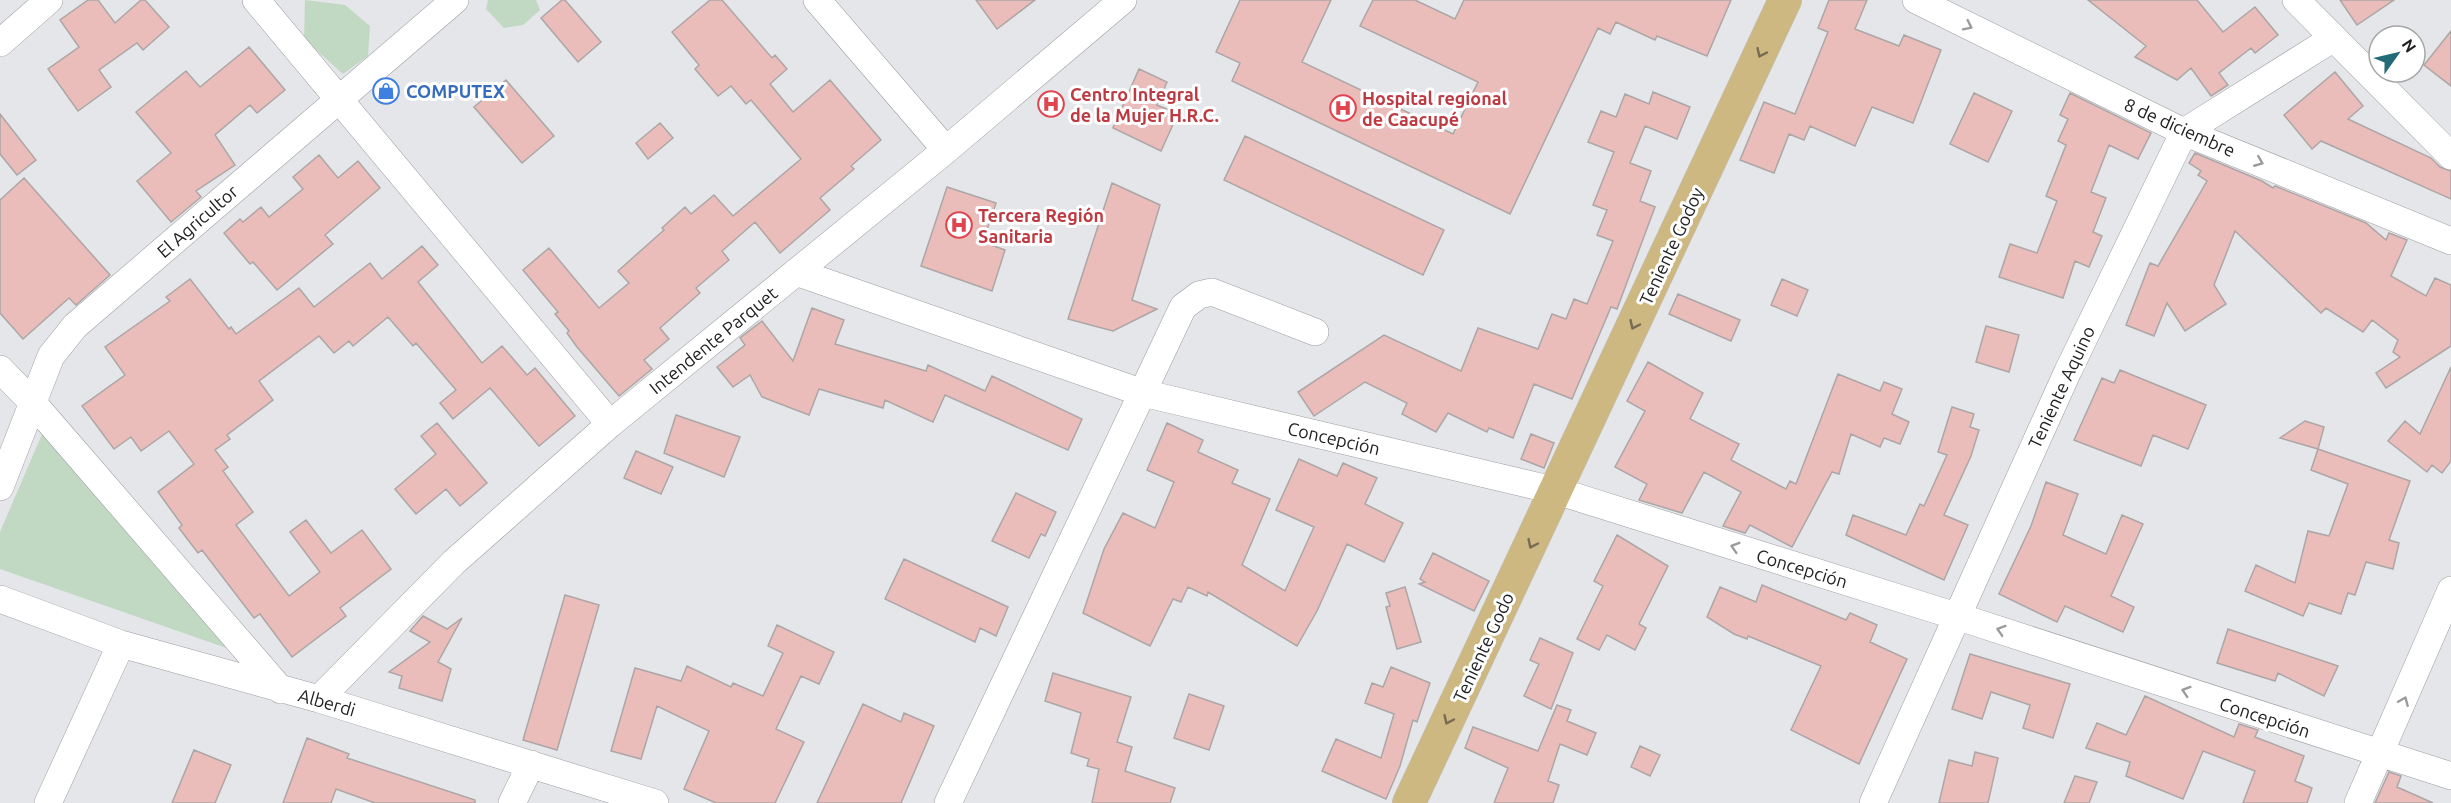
<svg xmlns="http://www.w3.org/2000/svg" width="2451" height="803" font-family="Ubuntu,sans-serif">
<rect width="100%" height="100%" fill="#e5e6ea"/>
<path fill="#c1d8c3" d="M305,0L345,5L370,26L368,56L343,74L304,39Z
M488,0H536L540,10L523,25L504,28L486,9Z
M42,434L235,651L0,569V532Z"/>
<path fill="#ebbdba" stroke="#aca6a6" stroke-width="1.5" d="M88,0H98L115,23L141,0H145L169,27L143,50L137,43L99,70L111,87L78,111L48,69L79,47L60,20Z
M562,0H565L601,42L578,62L541,18Z
M710,0H722L772,58L775,55L787,69L770,84L793,112L830,80L881,140L851,166L854,169L820,198L830,210L780,253L755,222L722,251L729,260L696,288L700,293L660,328L669,339L644,360L652,369L619,396L577,347L567,333L569,331L555,314L558,312L523,270L549,248L599,308L629,283L618,271L664,230L662,228L685,207L691,214L714,195L733,216L801,159L751,100L746,104L731,86L718,96L695,69L699,65L672,32Z
M976,0H1035L997,29Z
M1240,0H1331L1302,62L1453,134L1478,82L1360,26L1373,0H1415L1455,19L1464,0H1731L1707,56L1657,36L1655,40L1616,22L1610,34L1598,28L1510,214L1232,81L1240,63L1216,52Z
M1829,0H1867L1855,29L1899,46L1904,35L1941,50L1913,123L1872,107L1855,146L1810,126L1804,140L1789,134L1774,173L1740,160L1764,102L1795,114L1828,32L1818,28Z
M2088,0H2197L2223,32L2255,7L2278,35L2255,53L2251,48L2219,73L2228,85L2211,96L2191,68L2177,80L2135,57L2146,46Z
M2340,0H2394L2357,25Z
M2451,31V86L2424,65Z
M249,47L285,90L257,113L250,105L215,135L235,165L196,191L201,197L171,222L137,181L171,153L136,112L186,71L200,87Z
M1139,69L1167,82L1157,105L1169,110L1167,116L1175,120L1161,151L1113,128Z
M2335,72L2363,106L2348,119L2431,158L2440,167L2451,171V199L2321,141L2312,149L2284,115Z
M506,80L554,136L522,163L474,107Z
M1653,92L1690,107L1677,139L1645,126L1630,163L1651,171L1640,201L1655,207L1617,309L1611,307L1572,399L1534,384L1513,438L1489,428L1487,432L1448,413L1436,432L1402,414L1407,403L1365,382L1314,416L1298,392L1384,335L1461,371L1478,328L1538,349L1552,314L1566,319L1574,299L1587,304L1613,241L1597,235L1607,210L1593,205L1614,152L1588,142L1601,111L1616,117L1625,94L1649,104Z
M1974,93L2012,111L1988,162L1950,144Z
M2070,93L2151,133L2138,159L2109,145L2091,192L2106,198L2093,232L2102,236L2089,267L2075,261L2063,298L1999,277L2010,244L2037,253L2057,201L2046,196L2066,145L2058,141L2068,119L2060,115Z
M0,114L36,160L17,175L0,154Z
M660,123L673,138L648,159L636,143Z
M1245,136L1444,230L1423,275L1224,180Z
M2195,153L2262,181L2273,188L2275,186L2366,223L2386,240L2389,233L2407,240L2391,276L2426,296L2435,278L2451,285V346L2386,388L2376,373L2400,357L2393,352L2398,340L2372,320L2363,332L2326,308L2321,313L2235,231L2214,285L2226,304L2185,331L2167,303L2154,336L2126,325L2150,263L2158,266L2207,181L2198,175L2201,171L2189,163Z
M319,155L338,178L358,161L380,188L325,235L333,244L277,290L253,262L250,264L224,233L240,219L243,222L261,207L269,217L303,189L293,177Z
M24,178L110,275L76,305L69,298L23,339L0,313V200Z
M1112,183L1160,205L1132,300L1157,309L1113,331L1068,319Z
M947,187L996,203L983,242L1005,250L992,291L921,266Z
M422,246L438,265L418,282L482,363L502,346L527,375L535,368L575,416L539,446L490,388L453,419L440,403L456,390L416,343L413,346L388,317L353,346L349,341L334,353L319,336L259,381L273,400L227,435L230,439L215,450L228,467L223,471L253,512L236,525L289,596L320,572L290,532L306,520L331,553L362,530L391,569L340,608L346,616L292,657L260,614L254,618L202,550L198,553L179,528L182,525L158,492L194,464L169,431L141,451L131,437L114,449L82,406L125,375L105,347L170,301L166,297L190,279L229,329L231,327L236,334L299,288L314,307L370,263L382,279Z
M1782,279L1808,290L1797,316L1771,305Z
M1678,294L1740,320L1731,341L1669,314Z
M812,308L844,320L835,344L926,371L928,365L985,391L992,376L1082,419L1068,450L945,395L933,422L885,400L883,408L819,389L809,415L762,397L750,375L733,387L717,367L745,345L740,338L762,321L793,361Z
M1986,326L2019,335L2009,372L1976,362Z
M1648,362L1703,393L1690,419L1739,444L1731,460L1786,489L1790,481L1796,484L1838,374L1880,391L1884,382L1902,389L1892,414L1909,422L1900,444L1884,438L1880,447L1851,434L1839,474L1832,472L1792,547L1750,525L1745,533L1723,526L1741,492L1704,472L1682,513L1639,500L1647,484L1615,467L1645,411L1627,401Z
M2451,367V461L2442,473L2432,465L2427,472L2388,441L2405,421L2420,434Z
M2120,370L2206,405L2188,449L2153,435L2141,466L2074,440L2102,378L2114,383Z
M1952,407L1974,414L1970,427L1979,430L1971,456L1944,515L1968,525L1944,580L1846,535L1853,515L1906,535L1920,504L1924,506L1947,455L1938,452Z
M676,415L740,437L724,477L664,453Z
M2305,421L2324,427L2318,449L2280,438Z
M437,423L487,483L460,506L446,489L416,514L395,489L436,454L421,436Z
M1167,423L1203,440L1198,452L1238,470L1232,483L1270,499L1242,565L1285,591L1314,527L1276,510L1299,459L1337,476L1343,463L1377,478L1365,504L1403,523L1384,562L1347,544L1317,611L1297,646L1208,592L1207,596L1188,587L1181,602L1173,599L1150,646L1083,613L1104,549L1123,513L1155,528L1174,482L1147,470Z
M1531,434L1554,443L1544,468L1521,459Z
M2318,449L2410,481L2389,540L2399,543L2393,569L2366,562L2355,595L2348,593L2341,614L2309,603L2303,616L2245,591L2256,565L2295,583L2308,531L2329,536L2348,484L2311,470Z
M636,451L673,467L661,494L624,478Z
M2046,482L2078,494L2063,535L2106,554L2122,515L2143,524L2111,596L2134,607L2123,632L2065,606L2057,622L1999,594L2031,526Z
M1016,493L1056,512L1045,536L1041,534L1029,558L992,541Z
M1617,535L1668,566L1639,624L1646,628L1635,650L1607,635L1599,650L1577,639L1603,586L1594,581Z
M1433,553L1489,581L1474,611L1419,584L1425,582L1420,579Z
M904,559L1008,607L996,636L980,628L975,642L885,599Z
M1762,585L1846,620L1850,613L1877,625L1870,642L1907,659L1859,764L1791,730L1821,666L1748,636L1747,639L1734,634L1707,617L1720,587L1756,602Z
M1405,587L1421,642L1397,649L1386,607L1390,606L1386,593Z
M565,595L599,605L557,750L523,740Z
M423,616L447,629L462,618L438,662L451,669L442,701L399,688L402,676L389,672L430,642L410,631Z
M777,625L834,652L819,684L801,676L776,729L804,742L775,803H716L684,789L709,731L657,706L641,759L611,751L635,668L681,681L687,666L731,687L733,683L763,696L783,653L768,646Z
M2228,629L2338,666L2324,696L2278,673L2275,681L2217,663Z
M1540,638L1573,653L1551,709L1524,696L1539,664L1530,660Z
M1970,654L2070,684L2053,738L2023,728L2030,705L1991,692L1982,719L1952,709Z
M1391,667L1430,683L1417,722L1413,720L1400,766L1386,799L1322,771L1336,739L1381,758L1394,714L1365,703L1372,683L1383,687Z
M1053,673L1131,697L1117,742L1132,747L1125,771L1175,788L1170,803H1092L1099,769L1087,766L1089,759L1071,753L1081,713L1045,701Z
M1189,694L1224,706L1209,750L1174,738Z
M2145,696L2234,737L2239,724L2258,730L2255,737L2304,756L2295,781L2312,788L2307,803H2243L2255,771L2203,751L2183,799L2126,776L2130,762L2086,748L2097,723L2126,735Z
M863,704L901,722L904,713L934,726L901,803H817Z
M1557,705L1571,710L1567,721L1596,733L1587,755L1560,744L1548,781L1559,785L1553,803H1494L1508,768L1465,748L1473,727L1538,751Z
M307,738L349,754L347,758L475,800V803H375L336,789L331,803H283Z
M1640,746L1660,755L1650,776L1631,767Z
M194,750L231,765L215,803H172Z
M1975,752L1998,758L1988,803H1939L1949,760L1972,766Z
M2389,772L2401,776L2397,787L2433,803H2375Z
M2075,776L2097,782L2089,803H2064Z"/>
<g fill="none" stroke-linecap="round" stroke-linejoin="round">
<g stroke="#9c9ca0" stroke-width="28">
<path id="minor" d="M256,0L610,424
M817,0L946,150
M1916,0L2184,132L2451,241
M2296,0L2451,156
M0,43L49,0
M796,272L1143,393L1557,491L1956,616L2451,776
M0,369L33,403L281,690
M0,487L51,356L75,326L455,0
M0,599L121,644L319,699L655,803
M319,699L454,562L610,424L946,150L1123,0
M48,803L121,644
M512,803L531,764
M948,803L1183,307L1199,295L1212,292L1315,332
M1873,803L2068,371L2184,132L2332,39
M2358,803L2451,590"/>
</g>
<g stroke="#c1c1c1" stroke-width="34">
<path id="major" d="M1409,803L1785,0"/>
</g>
<use href="#minor" stroke="#fff" stroke-width="27"/>
<use href="#major" stroke="#ceb882" stroke-width="33"/>
</g>
<defs><path id="oneway-chevron" d="M-2-3.5L2.5 0L-2 3.5" fill="none" stroke-width="1.6" stroke-linecap="round" stroke-linejoin="round" transform="scale(1.5)"/></defs>
<g stroke="#9b9b9c">
<use href="#oneway-chevron" transform="translate(1968 26) rotate(26)"/>
<use href="#oneway-chevron" transform="translate(2259 162) rotate(22)"/>
<use href="#oneway-chevron" transform="translate(1735 547) rotate(-163)"/>
<use href="#oneway-chevron" transform="translate(2001 630) rotate(-162)"/>
<use href="#oneway-chevron" transform="translate(2186 691) rotate(-162)"/>
<use href="#oneway-chevron" transform="translate(2404 701) rotate(-67)"/>
</g>
<g stroke="#776c52">
<use href="#oneway-chevron" transform="translate(1761 53) rotate(115)"/>
<use href="#oneway-chevron" transform="translate(1634 325) rotate(115)"/>
<use href="#oneway-chevron" transform="translate(1532 544) rotate(115)"/>
<use href="#oneway-chevron" transform="translate(1448 720) rotate(115)"/>
</g>
<defs>
<g id="shop-ring" transform="scale(1.35)"><circle r="9.5" fill="#fff" stroke="#3f7fe0" stroke-width="1.5"/><path d="M-5-2.5h2.3a2.7 3.5 0 0 1 5.4 0H5L5.5 6h-11ZM-1.5-2.5h3a1.5 2.3 0 0 0-3 0Z" fill="#3f7fe0"/></g>
<g id="hospital-ring" transform="scale(1.35)"><circle r="9.5" fill="#fff" stroke="#e0444e" stroke-width="1.5"/><path d="M-5-5h3v3.5h4V-5h3V5h-3V1.5h-4V5h-3Z" fill="#e0444e"/></g>
</defs>
<g fill-rule="evenodd">
<use href="#shop-ring" x="386" y="91"/>
<use href="#hospital-ring" x="1051" y="104"/>
<use href="#hospital-ring" x="1343" y="108"/>
<use href="#hospital-ring" x="959" y="225"/>
</g>
<g text-anchor="middle" dominant-baseline="central" stroke-width="6" stroke-linejoin="round" paint-order="stroke">
<g font-size="18" font-weight="bold" fill="#366cbe" stroke="#fff" text-anchor="start">
<text x="406" y="91">COMPUTEX</text>
</g>
<g font-size="18" font-weight="bold" fill="#be3a42" stroke="#fff" text-anchor="start">
<text x="1070" y="94">Centro Integral<tspan x="1070" dy="21">de la Mujer H.R.C.</tspan></text>
<text x="1362" y="98">Hospital regional<tspan x="1362" dy="21">de Caacupé</tspan></text>
<text x="978" y="215">Tercera Región<tspan x="978" dy="21">Sanitaria</tspan></text>
</g>
<g font-size="18" fill="#202122" stroke="#fff">
<text transform="translate(2180 127) rotate(24)">8 de diciembre</text>
<text transform="translate(197 221) rotate(-41)">El Agricultor</text>
<text transform="translate(1671 246) rotate(-65)">Teniente Godoy</text>
<text transform="translate(713 340) rotate(-39)">Intendente Parquet</text>
<text transform="translate(2061 387) rotate(-65)">Teniente Aquino</text>
<text transform="translate(1334 438) rotate(13)">Concepción</text>
<text transform="translate(1802 568) rotate(17)">Concepción</text>
<text transform="translate(1483 647) rotate(-65)">Teniente Godo</text>
<text transform="translate(327 702) rotate(16)">Alberdi</text>
<text transform="translate(2265 717) rotate(18)">Concepción</text>
</g>
</g>
<g transform="translate(2397 54) rotate(56)"><circle r="28" fill="#ffffff" stroke="#a6a6a7" stroke-width="1.5"/>
<path d="M0-4.5L10 22L0 15L-10 22Z" fill="#236b77"/>
<text y="-9" font-size="16" font-weight="bold" text-anchor="middle" fill="#202122">N</text>
</g>
</svg>
